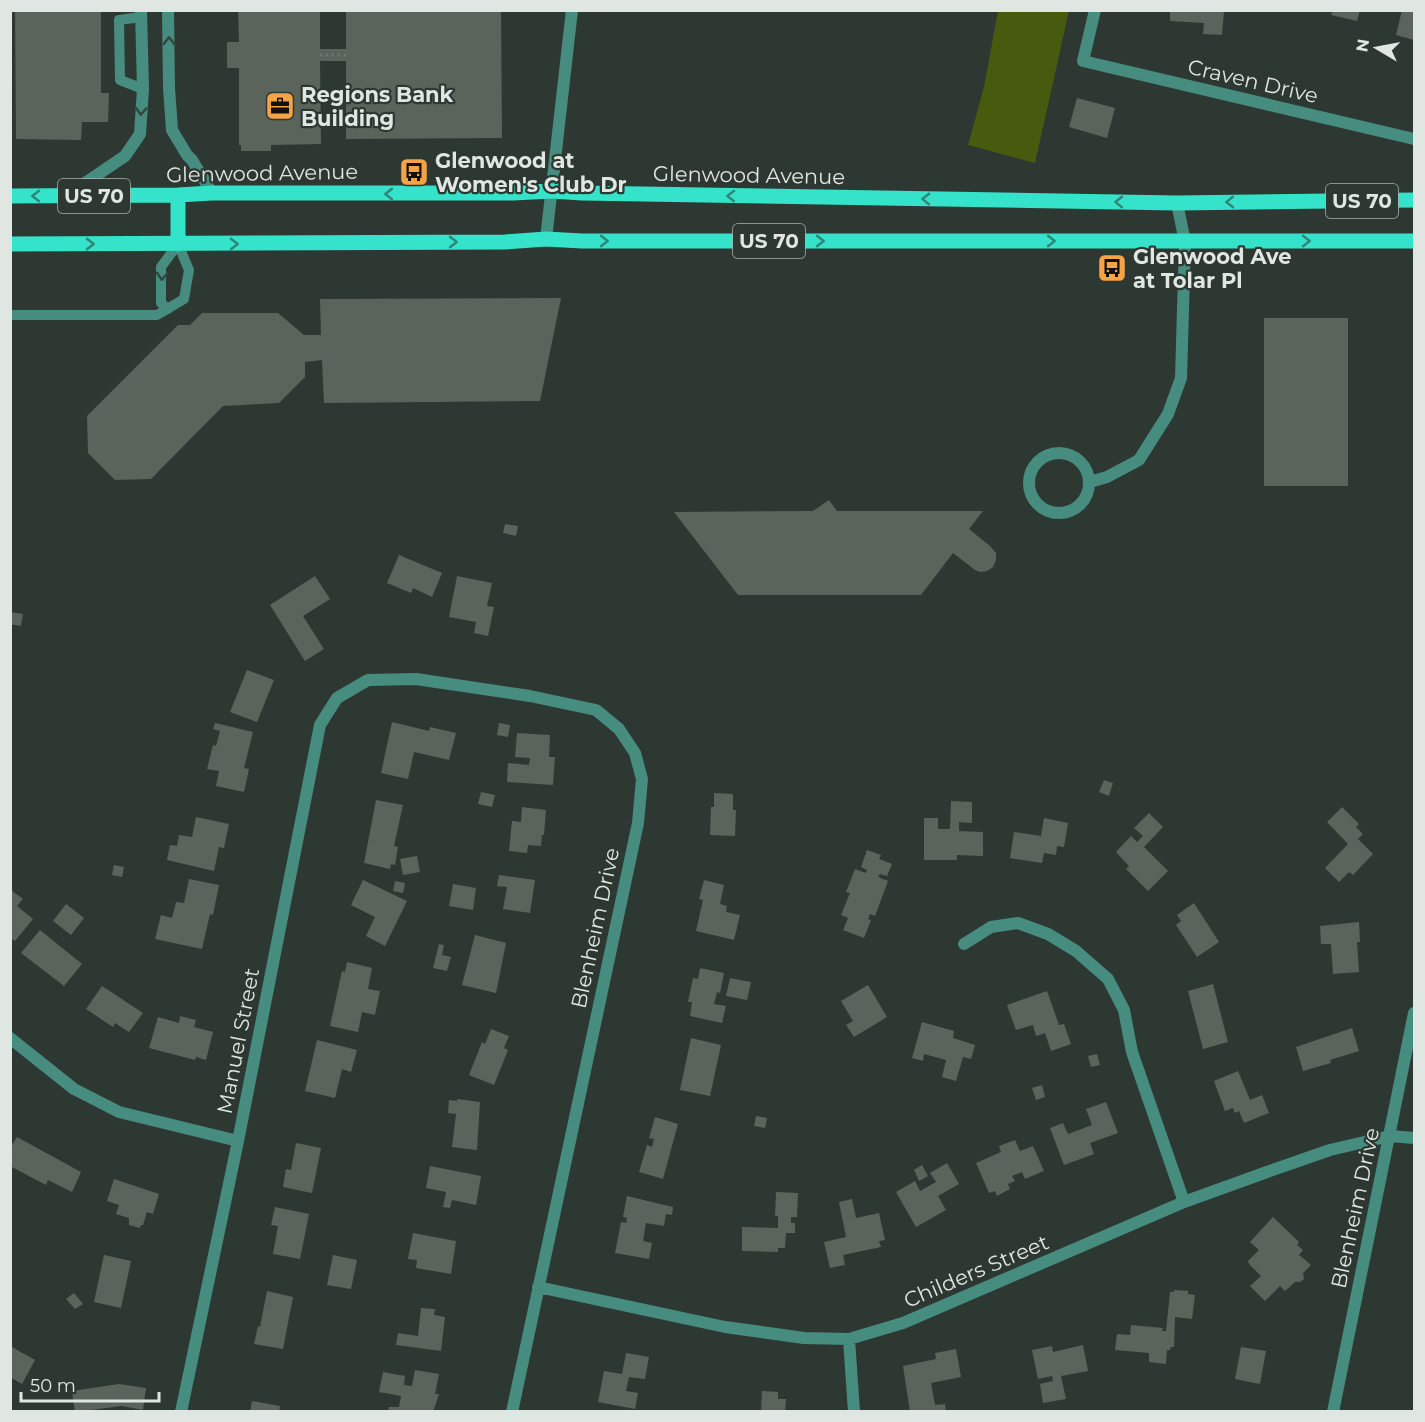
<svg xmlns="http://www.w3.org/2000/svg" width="1425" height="1422" font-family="Montserrat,sans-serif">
<rect width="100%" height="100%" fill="#2e3832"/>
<path fill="#475a0e" d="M998,11H1069L1035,163L968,145L984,87Z"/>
<path fill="#5b645a" d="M15,10H101V93H109L108,122H82L81,140L16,139Z
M238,10H320V49H346V10H501L502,138L346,139V61H320L321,144L271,145V151H241V145H239V68H227V42H239Z
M1170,10L1224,11L1222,35L1203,34L1204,23L1170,21Z
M1333,10H1360L1357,21L1331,15Z
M1402,10H1414V40L1396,35Z
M1077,98L1115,108L1107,138L1069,127Z
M561,298L540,401L324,403L322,360L305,362V377L279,403L223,406L151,479L115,480L88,453L87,416L178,325H190L202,313H278L304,335H321L320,299Z
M1264,318H1348V486H1264Z
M829,500L837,511H983L969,529L990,546L996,553V560L993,567L987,571L980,572L975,570L953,553L921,595H738L674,512L813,511Z
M505,524L518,526L516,536L503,533Z
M399,555L442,573L432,597L413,588L411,593L387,583Z
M315,576L330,599L303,616L324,649L305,661L270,605Z
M457,576L492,583L487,606L494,607L488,636L474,633L476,622L449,617Z
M10,612L23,614L21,626L10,624Z
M247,670L274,680L257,722L230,712Z
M392,722L429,731L430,727L456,733L449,760L414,752L408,779L381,773Z
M215,723L253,732L244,768L249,769L244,792L216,786L219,771L207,769L213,745L216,746L220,731L213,729Z
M499,723L510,725L508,737L497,735Z
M517,733L550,735L549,757H555L553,785L507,782L508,763L529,765L530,758L515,757Z
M1104,780L1113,783L1109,796L1099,792Z
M481,792L495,795L492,807L478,804Z
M714,793L733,794V810H736L735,836L710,835L711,807H714Z
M376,800L403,805L394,846L398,847L395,865L391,864L390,869L364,863Z
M951,801L972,802V823L959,822V831L983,832V856L957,855V860H924V818H938V829H950Z
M522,807L546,810L544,835H542L541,846L528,845L527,853L509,851L512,821L521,822Z
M1342,807L1359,824L1356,827L1363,834L1358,839L1373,854L1353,875L1349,872L1339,882L1325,868L1348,844L1327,822Z
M1149,813L1163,827L1144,847L1168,871L1148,891L1126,869L1129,866L1116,852L1131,836L1137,842L1143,836L1134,828Z
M196,817L229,824L224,848L219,847L214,871L167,860L170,845L177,846L179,835L192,837Z
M1044,818L1068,823L1064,847L1057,846L1056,855L1044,853L1042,863L1010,858L1014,832L1041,836Z
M867,850L881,855L879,859L892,864L887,876L880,874L878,877L888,881L875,916L870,914L868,919L871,920L864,938L843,930L848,918L841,915L850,893L846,892L855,869L866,873L867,870L861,867Z
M417,856L420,872L403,875L400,859Z
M114,865L124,867L122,877L112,875Z
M499,875L535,880L530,913L503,909L507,887L497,886Z
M189,879L219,885L213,915L210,914L202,949L155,939L161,915L172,918L176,902L184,903Z
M363,880L407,901L385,946L366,936L375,917L351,905Z
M704,880L724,885L720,904L727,906L726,912L740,915L734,940L696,931L703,900L699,899Z
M395,881L405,883L403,893L393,891Z
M453,884L476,888L473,910L449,906Z
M12,891L23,899L17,906L33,919L15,941L10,938V893Z
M1194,903L1219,942L1197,957L1176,925L1181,921L1177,915Z
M66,904L84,918L71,935L53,921Z
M1359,922L1360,942H1357L1359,972L1333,974L1331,944H1321L1320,926Z
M40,930L82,964L64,986L21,953Z
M475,935L506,943L496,993L462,985Z
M439,944L444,945L442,955L451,957L447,971L433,968Z
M347,962L372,968L368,989L380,991L375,1015L362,1012L358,1032L330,1026L342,971L345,972Z
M700,968L724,973L720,993L717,992L714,1004L726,1006L722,1023L690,1016L692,1002H688L693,978L698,979Z
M730,978L751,982L747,1000L726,996Z
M1213,984L1228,1042L1203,1049L1188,991Z
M868,985L887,1017L854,1037L846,1025L853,1021L841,1001Z
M102,986L143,1013L129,1032L115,1023L113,1027L86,1009Z
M1047,991L1059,1025L1064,1024L1071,1044L1051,1051L1045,1033L1036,1036L1033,1025L1016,1030L1007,1005Z
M180,1016L196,1020L194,1027L213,1032L206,1060L196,1057L195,1060L149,1048L158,1017L179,1023Z
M922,1022L954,1031L953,1038L975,1045L971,1059L963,1057L956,1081L942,1077L946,1060L924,1054L923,1061L912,1058Z
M1352,1028L1359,1051L1330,1060L1331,1063L1303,1071L1296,1047Z
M491,1029L509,1036L504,1048L508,1050L494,1085L469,1075L482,1042L485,1044Z
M691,1038L721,1045L710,1096L680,1090Z
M317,1040L357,1050L351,1072L342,1069L335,1098L305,1091Z
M1097,1054L1100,1065L1091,1067L1088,1056Z
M1238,1071L1250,1100L1262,1095L1269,1113L1244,1123L1239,1111L1235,1113L1233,1108L1225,1111L1214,1081Z
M1042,1085L1045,1097L1036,1100L1032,1088Z
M457,1099L480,1102L477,1150L452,1147L456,1114L448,1113L449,1100L457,1101Z
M1106,1102L1118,1133L1090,1143L1094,1154L1064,1165L1050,1128L1063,1123L1068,1134L1092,1125L1086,1109Z
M756,1116L767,1118L765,1128L754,1126Z
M655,1117L678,1124L663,1179L639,1172L647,1145L652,1147L654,1139L649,1138Z
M17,1137L81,1172L72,1192L48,1180L46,1185L10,1166V1148Z
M1015,1140L1020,1151L1033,1146L1044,1171L1025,1179L1022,1172L1012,1176L1015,1181L1008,1184L1010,1189L997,1196L995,1191L989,1193L976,1163L1001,1152L999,1146Z
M296,1143L321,1148L312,1193L283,1187L286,1169L291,1170Z
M947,1163L959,1184L938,1196L946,1210L916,1227L896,1192L915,1181L920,1191L936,1182L930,1173Z
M922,1165L928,1176L919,1181L914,1170Z
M430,1166L481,1176L476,1205L452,1200L450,1208L443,1207L446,1192L426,1188Z
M114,1179L159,1194L153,1214L147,1212L143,1225H141L140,1228L129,1225V1218L116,1214L119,1205L107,1201Z
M776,1192L798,1193L797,1217H791V1223H795V1233H786L785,1248H778V1252L742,1251V1227L778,1228V1216H775Z
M627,1196L673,1207L672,1215L666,1214L664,1226L646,1223L643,1241L652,1243L649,1259L615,1253L621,1222L626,1223L627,1218L623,1217Z
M852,1199L856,1218L879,1213L885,1240L879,1241L881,1247L843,1255L845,1265L830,1268L824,1242L846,1237L839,1202Z
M275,1207L309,1214L300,1259L273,1254L278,1226L271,1225Z
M1273,1217L1299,1242L1297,1245L1303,1250L1299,1255L1311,1265L1303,1273L1304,1279L1300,1282H1295L1285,1291L1280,1286L1265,1301L1250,1286L1261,1276L1249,1264L1248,1261L1259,1250L1250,1242Z
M413,1233L456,1241L451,1274L416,1268L417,1260L408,1259Z
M104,1255L131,1261L121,1308L94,1302Z
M333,1255L357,1260L351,1289L327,1285Z
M1174,1290L1188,1291V1294L1195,1295L1192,1319L1175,1317L1174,1347H1171L1170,1350H1167L1166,1364L1149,1362V1353L1115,1350L1117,1334L1130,1335L1131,1325L1163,1328L1162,1331H1166L1170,1292H1174Z
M267,1291L293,1297L283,1349L254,1344L258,1326L260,1327Z
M74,1293L83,1304L75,1309L66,1299Z
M421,1308L435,1309L434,1315L445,1317L441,1351L396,1345L398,1333L418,1336Z
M1083,1345L1088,1371L1061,1376L1066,1399L1043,1403L1040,1384L1053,1381L1052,1376L1038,1379L1032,1350L1052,1346L1053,1352Z
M10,1346L35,1360L22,1384L10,1377Z
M1241,1347L1266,1351L1260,1384L1235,1379Z
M956,1349L961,1377L931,1383L935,1405L945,1404L946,1412H910L903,1366L936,1359L935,1353Z
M626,1353L649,1357L645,1379L629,1377L626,1391L638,1393L635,1409L598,1402L604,1371L622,1374Z
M415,1370L439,1374L435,1394H439L433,1412H388L389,1407H399L401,1396L379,1392L383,1372L405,1376L404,1385L412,1386Z
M119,1384L146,1388L143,1410L122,1406L75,1412L72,1391Z
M762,1391L778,1392V1399H786L785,1412H761Z
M252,1401L280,1406L279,1412H250Z"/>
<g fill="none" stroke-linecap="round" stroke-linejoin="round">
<path stroke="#717a74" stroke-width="3" stroke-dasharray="1.5 4.5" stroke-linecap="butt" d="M320,55H346"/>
<path stroke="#468d80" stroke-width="10" d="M141,17L119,20L120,80L143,89
M168,309L161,303V267L178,244
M10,315H157L184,299L189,270L178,244"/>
<path stroke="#468d80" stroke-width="12" d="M168,10L169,88L172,130L187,155L192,160L212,193
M66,196L125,156L140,134L143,89L141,10
M546,239L572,10
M1029 483a30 30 0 1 1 60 0a30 30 0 1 1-60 0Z
M1090,482L1107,477L1139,460L1168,414L1181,378L1185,242L1177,203
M964,944L991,927L1018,923L1048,934L1076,951L1108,979L1124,1010L1132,1052L1184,1202
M10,1038L74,1089L119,1112L238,1141
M538,1287L725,1327L804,1338L849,1339L903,1323L1184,1202L1267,1172L1330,1150L1390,1136L1414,1138
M849,1339L854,1412
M181,1412L238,1141L320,725L337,698L368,680L416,679L530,696L596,710L619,729L635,753L642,779L638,823L512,1412
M1333,1412L1414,1013"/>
<path stroke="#468d80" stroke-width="12" d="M1095,10L1083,61L1414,139"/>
<path stroke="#34e3ca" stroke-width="15" d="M10,196L178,195L212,193H513L552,191L582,193L1177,203L1414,200
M10,244L505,242L546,239L582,241H1414
M178,244V195"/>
</g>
<defs><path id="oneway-chevron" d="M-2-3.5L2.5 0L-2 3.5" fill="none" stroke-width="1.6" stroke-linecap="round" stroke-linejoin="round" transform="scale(1.5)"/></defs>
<g stroke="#32453e">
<use href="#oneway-chevron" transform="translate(169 41) rotate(-90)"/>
<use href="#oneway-chevron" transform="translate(141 111) rotate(93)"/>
<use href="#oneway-chevron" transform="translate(162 276) rotate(93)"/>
</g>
<g stroke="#318576">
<use href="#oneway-chevron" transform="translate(389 194) rotate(180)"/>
<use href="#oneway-chevron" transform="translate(36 196) rotate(180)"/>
<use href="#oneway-chevron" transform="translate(731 196) rotate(-179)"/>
<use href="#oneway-chevron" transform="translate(926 199) rotate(-179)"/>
<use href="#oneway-chevron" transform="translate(1119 202) rotate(-179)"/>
<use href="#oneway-chevron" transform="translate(1230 202) rotate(179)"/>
<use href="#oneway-chevron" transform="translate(604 241)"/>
<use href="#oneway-chevron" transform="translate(820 241)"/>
<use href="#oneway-chevron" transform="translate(1051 241)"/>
<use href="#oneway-chevron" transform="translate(1306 241)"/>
<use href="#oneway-chevron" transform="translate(453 242)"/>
<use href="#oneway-chevron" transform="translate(90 244)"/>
<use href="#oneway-chevron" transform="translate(234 244)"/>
</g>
<defs>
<g id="office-square" transform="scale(1.5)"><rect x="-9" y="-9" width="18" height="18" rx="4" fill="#f5a345" stroke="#2e3832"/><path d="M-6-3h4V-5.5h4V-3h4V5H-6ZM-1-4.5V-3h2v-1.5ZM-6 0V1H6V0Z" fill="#111"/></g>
<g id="bus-square" transform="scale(1.5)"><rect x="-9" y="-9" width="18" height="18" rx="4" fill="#f5a345" stroke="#2e3832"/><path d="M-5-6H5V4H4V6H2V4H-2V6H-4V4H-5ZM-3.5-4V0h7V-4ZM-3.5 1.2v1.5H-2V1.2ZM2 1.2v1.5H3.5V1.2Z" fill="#111"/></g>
</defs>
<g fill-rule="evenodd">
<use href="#office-square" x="280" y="106"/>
<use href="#bus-square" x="414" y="172"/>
<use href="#bus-square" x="1112" y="268"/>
</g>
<g text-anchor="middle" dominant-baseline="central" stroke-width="4.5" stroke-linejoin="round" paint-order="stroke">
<g fill="#2e3832" stroke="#abb2ad" stroke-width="1.5">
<rect x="58" y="179" width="72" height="34" rx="4.5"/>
<rect x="1326" y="184" width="72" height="34" rx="4.5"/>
<rect x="733" y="224" width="72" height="34" rx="4.5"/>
</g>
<g font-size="20" font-weight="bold" fill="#e0e6e2">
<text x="94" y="196">US 70</text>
<text x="1362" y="201">US 70</text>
<text x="769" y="241">US 70</text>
</g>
<g font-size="21" fill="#e0e6e2" stroke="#2e3832">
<text transform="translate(1253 81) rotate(13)">Craven Drive</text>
<text transform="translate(262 173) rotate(-1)">Glenwood Avenue</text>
<text transform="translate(749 175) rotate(1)">Glenwood Avenue</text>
<text transform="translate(595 928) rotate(-78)">Blenheim Drive</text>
<text transform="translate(238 1041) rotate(-79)">Manuel Street</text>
<text transform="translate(1355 1208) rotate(-78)">Blenheim Drive</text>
<text transform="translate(976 1271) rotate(-23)">Childers Street</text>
</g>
<g font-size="21" font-weight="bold" fill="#e0e6e2" stroke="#2e3832" text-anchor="start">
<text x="301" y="94">Regions Bank<tspan x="301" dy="24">Building</tspan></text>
<text x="435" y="160">Glenwood at<tspan x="435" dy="24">Women's Club Dr</tspan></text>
<text x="1133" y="256">Glenwood Ave<tspan x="1133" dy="24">at Tolar Pl</tspan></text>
</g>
</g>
<rect width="1425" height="1422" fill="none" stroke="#e0e6e2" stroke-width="24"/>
<g transform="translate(1377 48) rotate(280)" stroke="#2e3832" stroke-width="4.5" paint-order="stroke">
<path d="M0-4.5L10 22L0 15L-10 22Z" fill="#e0e6e2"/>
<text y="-9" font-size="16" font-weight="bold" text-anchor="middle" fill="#e0e6e2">N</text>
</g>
<path d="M21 1392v9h138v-9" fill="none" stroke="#e0e6e2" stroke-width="3"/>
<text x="30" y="1392" font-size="18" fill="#e0e6e2" stroke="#2e3832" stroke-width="4.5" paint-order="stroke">50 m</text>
</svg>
